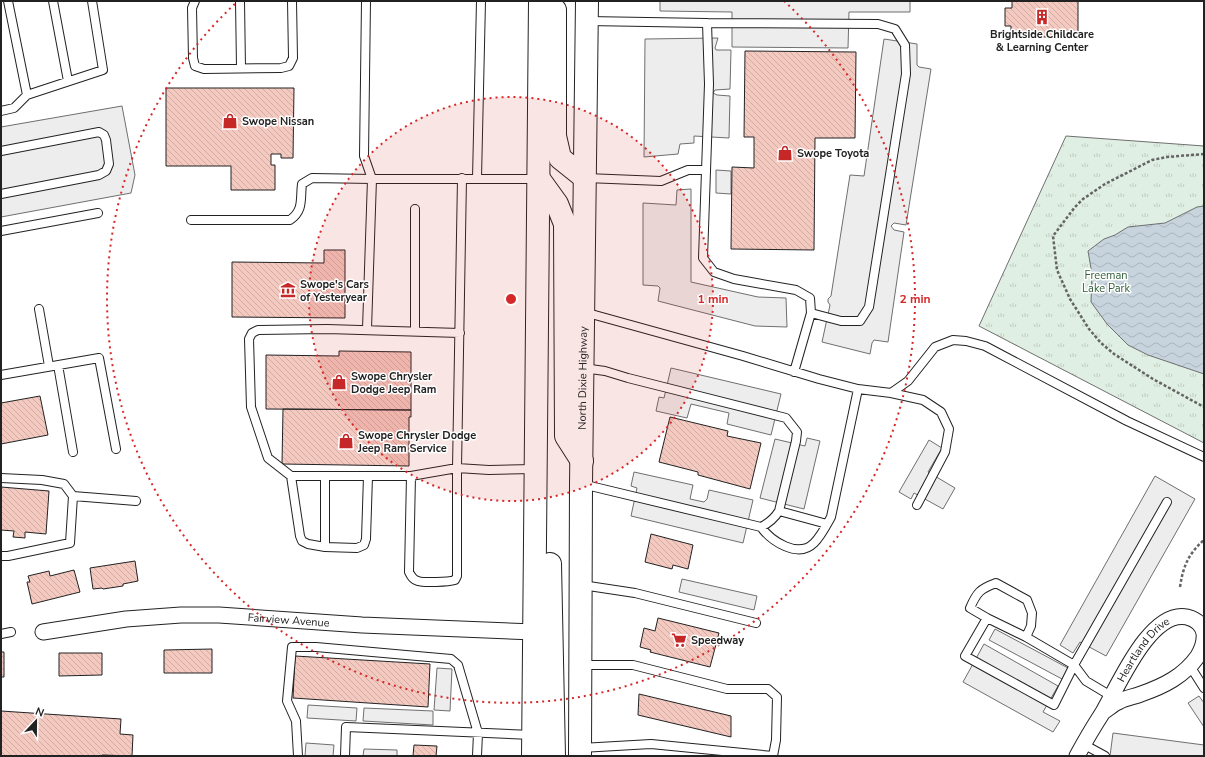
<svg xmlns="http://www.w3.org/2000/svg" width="1205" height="757" font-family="'Nunito Sans',sans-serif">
<defs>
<pattern id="park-tufts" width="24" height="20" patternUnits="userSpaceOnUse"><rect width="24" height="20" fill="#e0efe3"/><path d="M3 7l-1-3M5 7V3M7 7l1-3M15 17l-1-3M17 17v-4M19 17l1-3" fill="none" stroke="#c0cdc2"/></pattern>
<pattern id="water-waves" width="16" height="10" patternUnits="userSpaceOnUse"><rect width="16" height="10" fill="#c7d3dd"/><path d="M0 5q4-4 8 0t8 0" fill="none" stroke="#abb5bd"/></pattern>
<pattern id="building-back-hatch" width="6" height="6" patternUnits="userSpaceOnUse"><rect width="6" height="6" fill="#f3c9c0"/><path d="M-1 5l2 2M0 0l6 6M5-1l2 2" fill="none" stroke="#d0aca5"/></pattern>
</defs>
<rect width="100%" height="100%" fill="#fff"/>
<path fill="url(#park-tufts)" stroke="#6f6f6f" d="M1066,136L1204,146V443L979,326Z"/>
<path fill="#ededed" stroke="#6f6f6f" d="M660,1H910V12H849L848,48L732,47V12L660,11Z
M718,38L715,48L716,50H731L730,89L715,90L713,93L717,95L730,96L729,138L694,136V143L680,144L678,154L644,157L645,39Z
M884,39L917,44V65L919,67L931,69L906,225L894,223L891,226L894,230L904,232L888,342L874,340L872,343L870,354L822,342L830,305L828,302V299L831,296L850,175L864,176Z
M122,106L135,175L131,193L1,217V127Z
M716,170L731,171V194L716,193Z
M691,189V282L758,297L786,298L787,327L755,326L658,301L660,288L658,286L643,285V203L676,205L677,190Z
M671,368L781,394L771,435L727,424L729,413L691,404L687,418L656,411L659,397L664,398Z
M807,438L820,441L804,509L760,498L775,439L805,446Z
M929,440L942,448L928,472L955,488L943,509L914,493L911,499L899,492Z
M634,472L693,485L690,499L704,502L707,499L709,490L753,500L743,543L631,516L637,488L631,486Z
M1155,476L1195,499L1106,656L1080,642L1073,653L1060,645Z
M682,579L757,596L754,610L679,592Z
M995,629L1068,668L1062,679L989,640Z
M984,644L1058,686L1043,712L1060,721L1053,732L963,682Z
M437,668L452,669L450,711L434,710Z
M1199,696L1204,703V727L1188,703Z
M308,705L357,708L356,721L307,718Z
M364,708L433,711V725L363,721Z
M1113,733L1204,745V756H1110Z
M306,743L334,745L333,756H305Z
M364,749L397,750V756H363Z"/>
<path fill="url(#water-waves)" stroke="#6f6f6f" d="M1204,206V374L1148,355L1128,345L1107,324L1091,302L1092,274L1088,251L1104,239L1115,235L1128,227L1165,223L1197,207Z"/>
<path fill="url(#building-back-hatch)" stroke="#222" d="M1012,1H1078V37H1011V26H1005V8H1012Z
M745,51L856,52L855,138H815L814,250L731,249L732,167L754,168V137H744Z
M166,88H294L293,158H281V154H271V165H275V190H231V166H166Z
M324,250H345V318L232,317V262L324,263Z
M339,351L411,352V410L266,409V355L339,356Z
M40,396L48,435L1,444V403Z
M283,409L411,410V417H409V466L282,464Z
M670,417L728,431L727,436L761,443L750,489L698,475V472L659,462Z
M1,487L49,491L46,534L25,532V538L13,537L14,531L1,530Z
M651,534L693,545L688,569L673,565L672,569L645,562Z
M135,561L138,581L123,584V586L103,589L102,588L93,589L90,568Z
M74,570L80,592L32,604L27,582H30L28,576L49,571L50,576Z
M658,618L719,633L710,667L650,652L651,650L640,647L644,628L655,631Z
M212,649V673H164V650Z
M1,652H4V677H1Z
M59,653H102V675L59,676Z
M295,656L430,664L428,707L293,698Z
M639,694L731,716V737L638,715Z
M1,711L121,719L120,734L133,735L132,756L102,755V756H1Z
M414,745L437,746L436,756H413Z"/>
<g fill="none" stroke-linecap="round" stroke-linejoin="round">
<g stroke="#222" stroke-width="10">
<path id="lane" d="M8,1L27,95
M53,1L68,81
M195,1L192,8L193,58L195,66L204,69L281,68L289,66L293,58L292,1
M240,1L241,68
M366,1L364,156L372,179H538
M587,21L707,23L709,84L703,258L714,272L734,279L796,290L810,298L811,313L794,372
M707,23L878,24L895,29L905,45L906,74L869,307L860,321H841L811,313
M1,111L14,108L27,95L103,70L92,1
M1,151L99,132L104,135L106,140L109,164L106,171L99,175L1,194
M462,178L457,468L489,470L534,469
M477,178L481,1
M586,178L661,181L688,170H706
M415,209V331
M191,220H290C304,210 300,199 302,184L312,178L372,179L367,329
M1,231L98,213
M39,309L49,366
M584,312L743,356L819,379L858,389L891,393L908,381L935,347L953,340L966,341L985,346L1127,421L1204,457
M58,365L73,452
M1,375L99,358L116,449
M891,393L923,400L941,412L949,429L945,452L917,505
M291,476L300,536L302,541L308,544L325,547L357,548L364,545L366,539L368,476
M411,476L409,572C411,576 413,580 418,581C424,583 448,582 455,580L457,576V468L411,476H291L268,458L251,407L249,339L252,333L258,330L327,329L460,333
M1,478L42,480L64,484L73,496L70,543L8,556H1
M582,484L761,527C769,523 774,519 779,511L796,441L797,432L786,418L628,378L605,371L583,368
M73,496L136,501
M779,511L827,524
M761,527C771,541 798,559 814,543C821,536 826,526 831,517L858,389
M325,547V476
M582,585L635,593L756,623
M987,618L1026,637L1074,665L1054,705L965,656Z
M987,618L970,608C977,592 980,589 996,583L1027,600L1032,613L1031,626L1026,637
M1,634L11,632
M581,665H633L727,689H768L777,697L776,740L773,756L651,744L581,748
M1190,666L1204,688
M1111,696L1086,681L1074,665L1167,502
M1083,744L1105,756
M298,756L296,721L287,701L292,647H316L451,659L458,665L478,733L477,756
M345,756L346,727L532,735"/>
</g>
<g stroke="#222" stroke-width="17">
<g id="street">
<path id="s1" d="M43,632L126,619L181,615H219L362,625L535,632"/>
<path id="s2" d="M1077,756C1085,741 1094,726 1103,712C1118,687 1150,609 1187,617C1195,619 1202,624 1204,633C1205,641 1202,649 1198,656C1184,676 1164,686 1141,694C1133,697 1125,698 1118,702C1113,704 1108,709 1103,712"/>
</g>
</g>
<g stroke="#222" stroke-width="24">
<g id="primary">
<path d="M555,10V136L560,158L585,178"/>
<path d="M539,179L557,204L565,224L566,436L582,461"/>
<path d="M550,564L554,756"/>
<path d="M533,756L540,1"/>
<path id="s3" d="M580,756L581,484L587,1"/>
</g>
</g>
<path stroke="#646464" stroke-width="2.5" stroke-dasharray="3 2" stroke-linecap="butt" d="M1204,154L1167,157L1152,160L1105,184L1083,199L1075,207L1053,236L1057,270L1070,299L1089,329L1101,343L1114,354L1153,379L1204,407
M1180,587C1183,567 1188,554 1204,540"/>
<use href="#lane" stroke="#fff" stroke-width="8"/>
<use href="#street" stroke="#fff" stroke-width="15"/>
<use href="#primary" stroke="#fff" stroke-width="22"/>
</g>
<circle cx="511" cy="299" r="202" fill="#d62828" fill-opacity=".12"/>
<g fill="none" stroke="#d62828" stroke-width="2" stroke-dasharray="2 4">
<circle cx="511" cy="299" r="202"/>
<path d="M784 1A404 404 0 1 1 238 1"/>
</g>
<defs>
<g id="building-bare" transform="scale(1.2)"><path d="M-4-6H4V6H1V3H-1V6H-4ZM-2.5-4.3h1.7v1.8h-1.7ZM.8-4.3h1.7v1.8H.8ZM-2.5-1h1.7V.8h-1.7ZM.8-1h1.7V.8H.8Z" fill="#c62828" stroke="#fff" stroke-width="2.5" paint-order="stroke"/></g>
<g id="shop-bare" transform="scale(1.2)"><path d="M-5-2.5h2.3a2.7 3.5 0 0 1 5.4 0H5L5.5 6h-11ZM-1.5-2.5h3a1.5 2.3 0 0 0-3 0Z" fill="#c62828" stroke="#fff" stroke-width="2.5" paint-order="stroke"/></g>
<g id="museum-bare" transform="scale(1.2)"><path d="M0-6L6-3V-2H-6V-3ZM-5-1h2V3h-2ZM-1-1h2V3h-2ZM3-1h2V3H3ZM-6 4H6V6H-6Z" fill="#c62828" stroke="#fff" stroke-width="2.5" paint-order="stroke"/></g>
<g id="supermarket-bare" transform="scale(1.2)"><path d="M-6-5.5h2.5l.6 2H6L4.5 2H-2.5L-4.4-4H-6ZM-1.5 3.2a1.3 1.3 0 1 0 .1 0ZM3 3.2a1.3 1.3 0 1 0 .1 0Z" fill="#c62828" stroke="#fff" stroke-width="2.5" paint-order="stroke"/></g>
</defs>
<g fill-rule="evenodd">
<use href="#building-bare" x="1042" y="17"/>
<use href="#shop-bare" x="230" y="121"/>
<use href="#shop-bare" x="785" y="153"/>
<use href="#museum-bare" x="288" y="290"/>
<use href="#shop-bare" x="339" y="382"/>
<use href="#shop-bare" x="346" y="441"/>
<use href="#supermarket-bare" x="679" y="640"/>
</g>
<g text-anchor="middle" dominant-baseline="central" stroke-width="3" stroke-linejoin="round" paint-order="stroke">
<g font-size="11" font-weight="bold" fill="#222" stroke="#fff" text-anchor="start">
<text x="1042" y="34" text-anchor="middle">Brightside Childcare<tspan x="1042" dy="13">&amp; Learning Center</tspan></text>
<text x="242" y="121">Swope Nissan</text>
<text x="797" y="153">Swope Toyota</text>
<text x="300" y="284">Swope's Cars<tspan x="300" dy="13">of Yesteryear</tspan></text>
<text x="351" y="376">Swope Chrysler<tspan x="351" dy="13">Dodge Jeep Ram</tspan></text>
<text x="358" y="435">Swope Chrysler Dodge<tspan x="358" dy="13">Jeep Ram Service</tspan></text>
<text x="691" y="640">Speedway</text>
</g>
<g font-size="11" fill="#2f5e38" stroke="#fff">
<text x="1106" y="275">Freeman<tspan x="1106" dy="13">Lake Park</tspan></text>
</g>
<g font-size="11" fill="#222" stroke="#fff">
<text stroke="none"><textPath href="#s3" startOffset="378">North Dixie Highway</textPath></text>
<text stroke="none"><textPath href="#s1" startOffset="247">Fairview Avenue</textPath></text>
<text stroke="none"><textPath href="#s2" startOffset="126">Heartland Drive</textPath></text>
</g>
</g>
<circle cx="511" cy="299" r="6" fill="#d62828" stroke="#fff" stroke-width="2"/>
<g font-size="12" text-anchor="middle" font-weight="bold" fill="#d62828" stroke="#fff" stroke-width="3" stroke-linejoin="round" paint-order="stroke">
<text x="713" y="303">1 min</text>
<text x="915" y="303">2 min</text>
</g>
<rect width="1205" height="757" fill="none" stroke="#222222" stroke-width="4"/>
<g transform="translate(36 721) rotate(22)" stroke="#ffffff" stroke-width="3" paint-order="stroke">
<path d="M0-3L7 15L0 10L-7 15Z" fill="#222222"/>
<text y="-6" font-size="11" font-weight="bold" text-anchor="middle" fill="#222222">N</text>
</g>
</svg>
